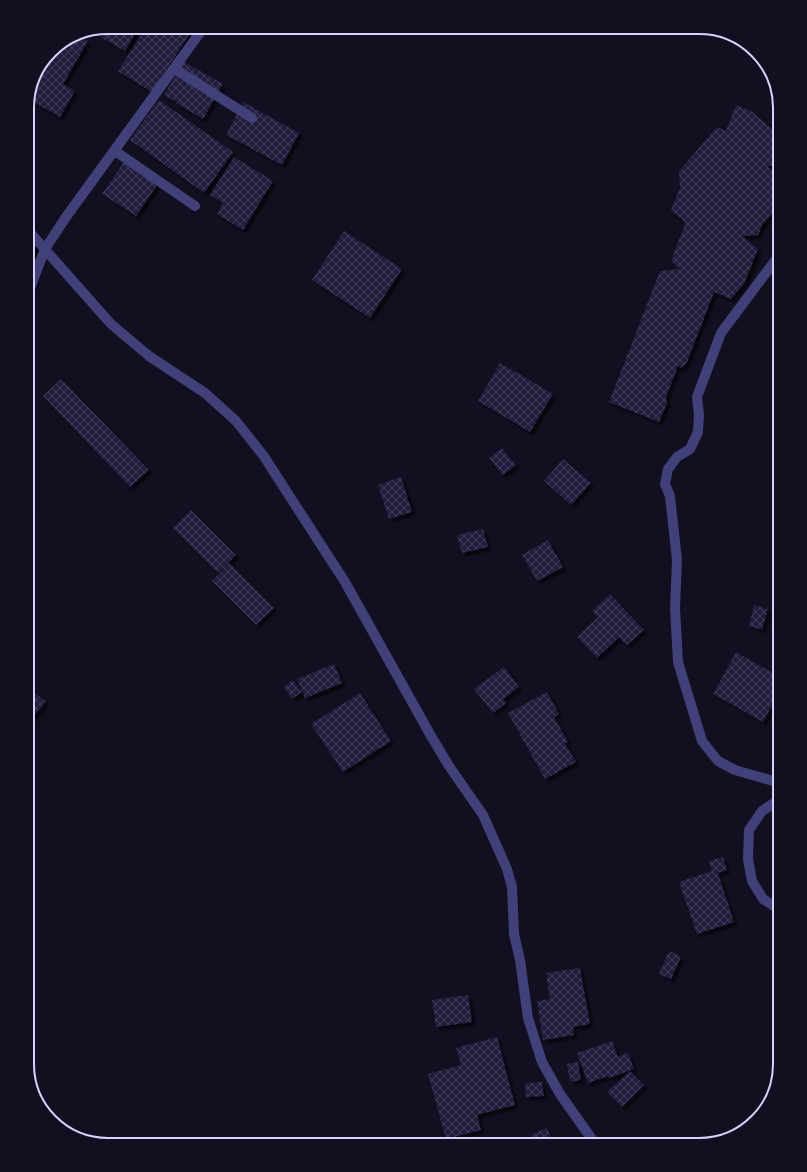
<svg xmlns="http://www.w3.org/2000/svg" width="807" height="1172" font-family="Barlow,sans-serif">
<defs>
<pattern id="building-cross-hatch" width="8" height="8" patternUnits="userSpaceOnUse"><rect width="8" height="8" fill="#241e3e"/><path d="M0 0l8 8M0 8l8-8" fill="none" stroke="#433e5b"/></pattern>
<filter id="shadow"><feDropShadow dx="3.5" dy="3.5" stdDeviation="1" flood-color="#0009"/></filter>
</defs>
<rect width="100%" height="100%" fill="#120f20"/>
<path fill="url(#building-cross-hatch)" filter="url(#shadow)" d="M109,27H139L125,51L102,38Z
M146,27H194L152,92L118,71Z
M76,34L88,41L63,84L75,91L60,117L32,101L27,109V103L33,77L51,51Z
M184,62L223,84L203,119L176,103L177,102L164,95Z
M159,100L233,152L204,193L130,140Z
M243,102L299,133L282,165L226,135Z
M736,105L751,111L780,136V166H767L780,177V198L776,209L762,225L758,235L742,236L758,249L744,284L731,299L714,292L687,362L682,368L678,366L666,397L667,403L659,422L609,402L660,271L680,269L671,261L685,224L684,221L671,210L680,188L679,171L717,127L726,131Z
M234,157L273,181L243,230L217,214L223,203L210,195Z
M124,162L158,184L136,216L102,194Z
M344,231L402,269L370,318L312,280Z
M27,232L39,236L27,269Z
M500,363L553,394L530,432L478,401Z
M61,379L149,470L130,487L43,396Z
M502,448L516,465L503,475L489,458Z
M563,459L591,483L571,505L544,481Z
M401,477L412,512L389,519L378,485Z
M191,510L236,555L218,573L173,528Z
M483,529L488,547L462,553L457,535Z
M548,540L563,567L537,581L522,555Z
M229,563L274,608L256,625L212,581Z
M610,594L644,630L627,645L619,637L597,658L577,637L598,617L592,611Z
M754,605L768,609L762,630L749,626Z
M736,652L780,677V691L763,722L713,694Z
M334,664L342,683L305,698L297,679Z
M504,667L519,687L503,699L506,703L493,713L474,689Z
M293,680L302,692L292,699L284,687Z
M27,686L46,702L27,723Z
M547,692L559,714L554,717L568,742L565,744L576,762L545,779L508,713Z
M360,693L391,741L343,772L311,724Z
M723,857L727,870L718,873L734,922L697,934L679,882L712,871L709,861Z
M669,951L681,957L671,979L659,974Z
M580,968L590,1024L573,1027L574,1035L543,1040L537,1001L550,999L546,973Z
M468,995L472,1022L436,1027L432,1000Z
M497,1037L515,1105L477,1115L481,1130L446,1139L428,1074L461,1065L456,1048Z
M612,1041L618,1057L628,1053L634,1069L609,1078L608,1076L588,1083L577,1053Z
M578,1062L581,1080L570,1082L567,1064Z
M630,1071L644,1085L622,1107L607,1092Z
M542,1082L544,1096L526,1097L525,1083Z
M547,1128L555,1145H531L535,1143L531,1135Z"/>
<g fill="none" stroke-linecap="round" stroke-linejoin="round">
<path stroke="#414079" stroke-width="10" d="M175,69L252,118
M115,151L195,206
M27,229L111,324L149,356L205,393L236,421L263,455L345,582L431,736L449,766L483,815L507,869L512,887L514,934L520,960L528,1018L542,1062L560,1094L596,1145
M27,296L45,249L66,217L204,27
M780,783L735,770L718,761L702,741L678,662L675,608L677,560L670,496L665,484L668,469L677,457L690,449L698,432L699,415L697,397L721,333L780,254
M780,910L763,899L752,881L748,859L749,830L762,811L780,799"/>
</g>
<path d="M0 0H807V1172H0ZM108 34H699A74 74 0 0 1 773 108V1064A74 74 0 0 1 699 1138H108A74 74 0 0 1 34 1064V108A74 74 0 0 1 108 34Z" fill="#120f20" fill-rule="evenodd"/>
<path fill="none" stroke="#d7d3fa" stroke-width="2" d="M108 34H699A74 74 0 0 1 773 108V1064A74 74 0 0 1 699 1138H108A74 74 0 0 1 34 1064V108A74 74 0 0 1 108 34Z"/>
</svg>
